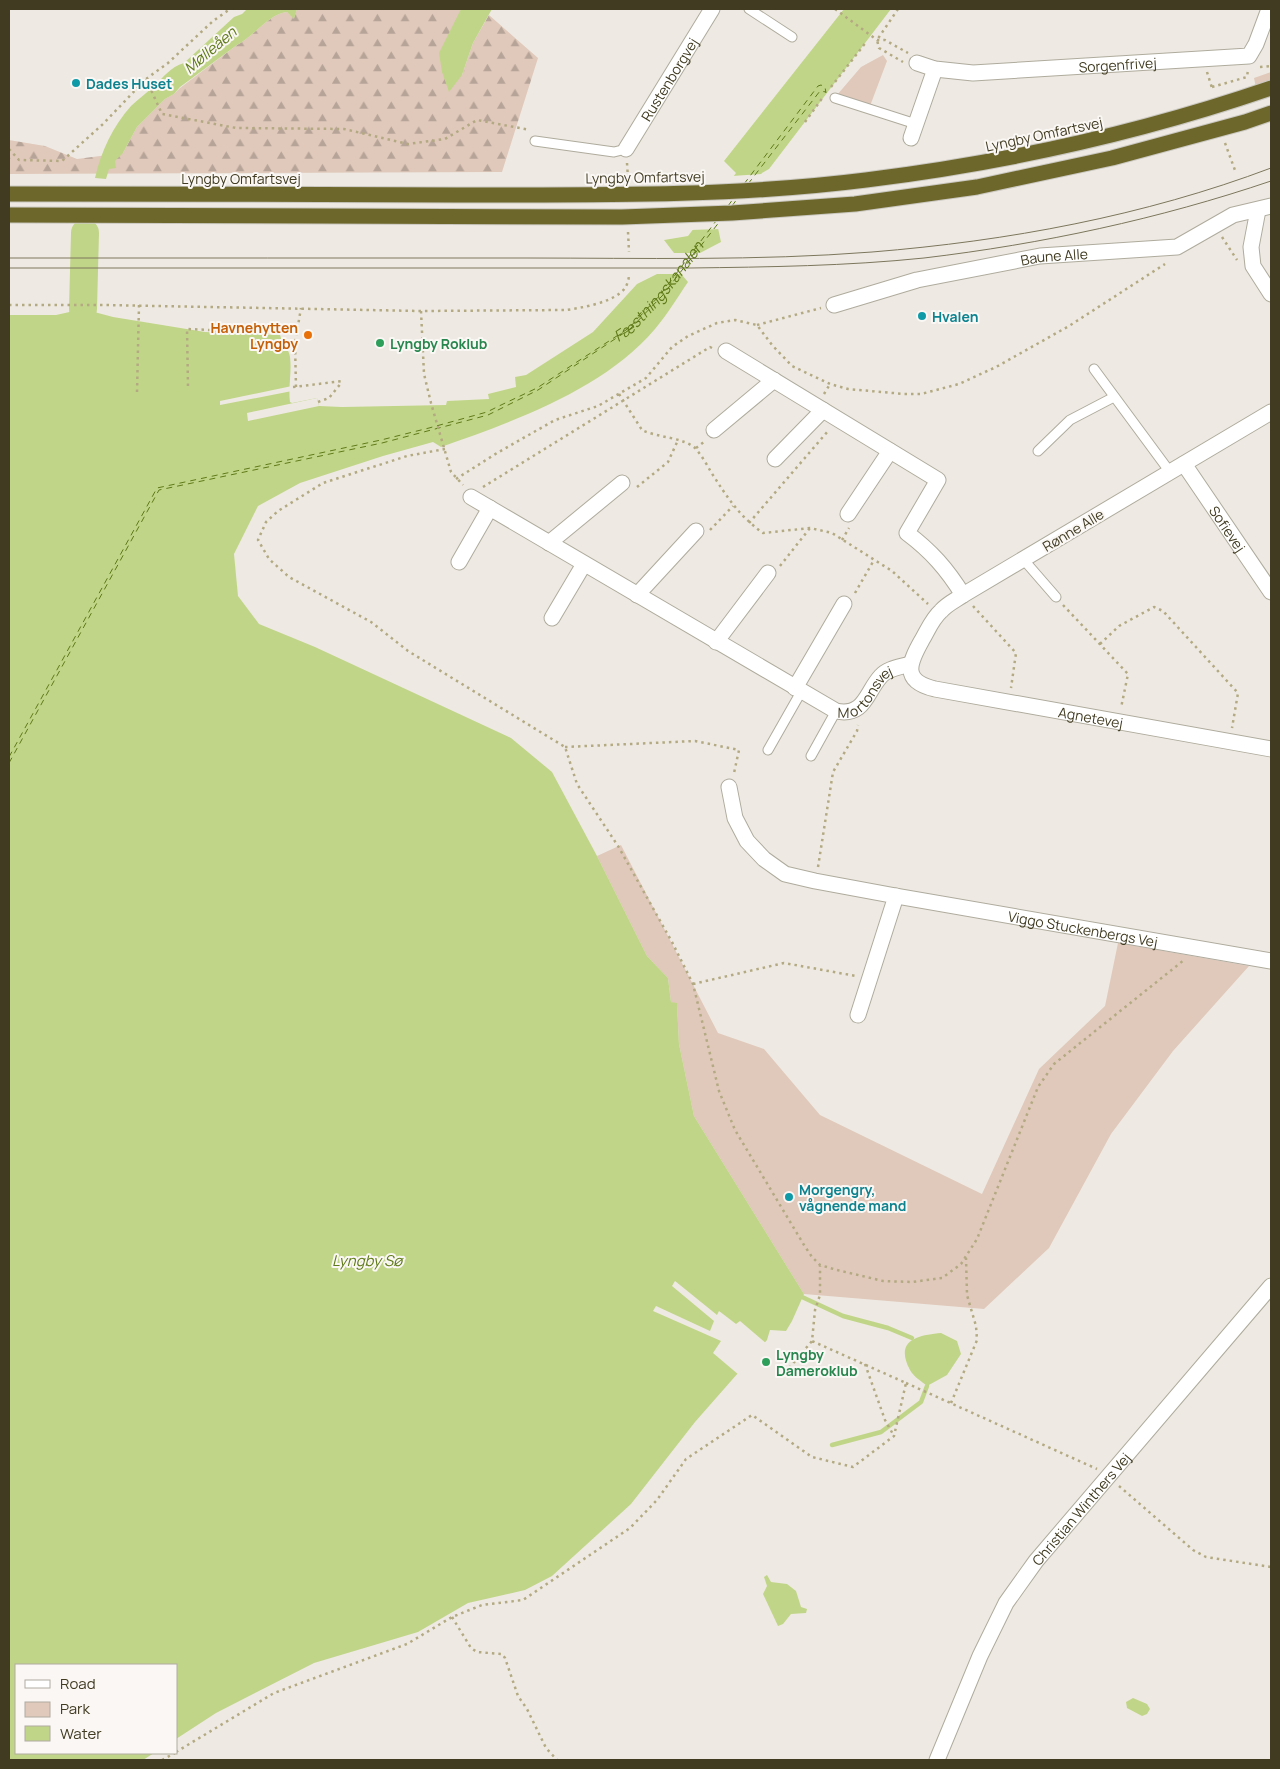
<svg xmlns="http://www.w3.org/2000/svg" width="1280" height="1769" font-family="Manrope,sans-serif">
<defs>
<pattern id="forest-firs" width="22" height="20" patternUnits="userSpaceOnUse" patternTransform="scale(1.25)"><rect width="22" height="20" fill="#e0c9bb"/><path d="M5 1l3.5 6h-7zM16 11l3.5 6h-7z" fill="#b7a498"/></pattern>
</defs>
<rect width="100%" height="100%" fill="#eeeae3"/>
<path fill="#e0c9bb" d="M883,55L887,61L870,106L837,95L861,67Z
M1271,72V81L1256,88L1254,78Z
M621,845L718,1033L764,1049L820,1115L982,1194L1039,1069L1105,1006L1118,943L1249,966L1173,1051L1111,1134L1049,1248L984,1309L804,1294L694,1116L679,1044L677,1004L671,1002L668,978L647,956L597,856Z"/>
<path fill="url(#forest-firs)" d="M297,9H461L460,13L462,75L473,43L489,15L538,58L502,172L9,174V140L45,146L77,159L123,153L137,127L165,99L174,94L180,88L237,45C253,37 270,13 287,12L294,18Z"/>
<path fill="#c1d588" d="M247,9H297L294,19L287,12C270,13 253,37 237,45L180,87L174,94L165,99L137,127L123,153L115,161L116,168L109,169L106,179L95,178C101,151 113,126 131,106C138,99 147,93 154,86C164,77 170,67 184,63L234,17L242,14Z
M461,9H492L473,43L462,75L449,92L442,72L439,53Z
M844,9H891L769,169L762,173L718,228L721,242L700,253L682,275L688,282C677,298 667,315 655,329C603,390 514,421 441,447L433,442L383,456L300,483L258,506L234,554L238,596L259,624L315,647L511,738L552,772L597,856L647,956L668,978L671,1002L677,1003L679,1044L694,1116L804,1294L792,1321L786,1331L770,1330L767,1340L695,1422L631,1504L552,1576L525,1590L468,1603L418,1632L314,1663L216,1713L176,1739V1665H16V1753H154L143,1760H9V315H56L83,309L113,317L205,332L280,335C282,343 289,349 290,357C292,372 288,387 290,402L292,403L317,398L319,406L342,407L446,405L447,401L489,399L488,394L516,387L515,377L526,375L593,332L637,284L659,273L674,253L664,240L688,236L736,173L724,161Z
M941,1333L957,1341L961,1354L947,1375L927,1386C921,1381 913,1376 910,1370C894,1340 918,1335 941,1333Z
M767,1575L771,1582L787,1584L796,1591L801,1607L807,1609L806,1613L791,1614L783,1624L778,1626L763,1594L767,1586L764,1577Z
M1133,1698L1147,1704L1150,1709L1147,1714L1142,1716L1127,1708L1126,1702Z"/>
<path fill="#eeeae3" d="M762,174L720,229L690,230L732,176Z
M673,253H702L686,274H656Z
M292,386V391L220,405V401Z
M317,398L319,406L248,421L247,413Z
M675,1281L717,1315L719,1311L736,1324L740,1321L767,1344L739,1375L713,1353L721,1341L653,1311L656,1306L710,1331L714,1321L672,1286Z"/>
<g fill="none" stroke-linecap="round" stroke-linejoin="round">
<path stroke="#c1d588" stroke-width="4.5" d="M802,1297L843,1316L888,1328L912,1338
M832,1445L881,1432L921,1402L927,1386"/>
<path stroke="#c1d588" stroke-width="28" d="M83,309L85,233"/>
<g stroke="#5f7a18" stroke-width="1" stroke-dasharray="6 5" stroke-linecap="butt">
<path d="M744,184L818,86L821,85L825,87L826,93"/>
<path d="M748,184L820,91L826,92"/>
<path d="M728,206L733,199"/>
<path d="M732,206L737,199"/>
<path id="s1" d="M9,757L157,488L381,440L429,428L487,412L499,406L537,388L629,328L660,295L716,221"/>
<path d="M9,763L159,490L382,443L488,415L538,390L630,329L662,296L720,221"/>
</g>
<g stroke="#afab9d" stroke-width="11">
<path id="lane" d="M749,9L792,37
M835,98L916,124
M535,141L614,152L626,149
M1094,369L1170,472
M1038,451L1070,420L1114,397
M1023,559L1056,597
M768,750L801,692
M811,756L836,711"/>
</g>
<g stroke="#afab9d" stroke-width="17">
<g id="street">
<path id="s2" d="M917,63L935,69L973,73L1249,56L1256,44L1269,9"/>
<path d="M911,138L935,69"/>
<path id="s3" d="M626,149L712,9"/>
<path d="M1258,210L1251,247L1253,266L1271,294"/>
<path id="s4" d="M834,305L917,280L1040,256L1177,247L1233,215L1271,206"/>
<path d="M726,351L938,480L907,533C931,551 947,569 963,595"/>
<path id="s5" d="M1271,412L963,595C956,600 947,604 941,611C932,619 928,630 922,640C909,663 901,681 935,689L1271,749"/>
<path d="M714,430L774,380"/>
<path d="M775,459L823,410"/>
<path id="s6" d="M1184,464L1271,592"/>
<path id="s7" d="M471,497L836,711C865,717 866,692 881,676C888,668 901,667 910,664"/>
<path d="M848,514L890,451"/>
<path d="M549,543L622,483"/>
<path d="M459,562L490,508"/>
<path d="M637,595L696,531"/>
<path d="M552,618L584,564"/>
<path d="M716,642L768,573"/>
<path d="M795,688L844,604"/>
<path id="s8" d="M729,787L735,818L747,841L764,859L785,874L815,881L896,896L1271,961"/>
<path d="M858,1015L896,896"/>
<path id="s9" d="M937,1760L980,1656L1006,1603L1036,1561L1271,1286"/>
</g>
</g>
<g stroke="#cac8c1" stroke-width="17">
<path id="highway" d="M9,194C158,194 308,194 457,195C593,195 731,197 866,180C1004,163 1140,133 1271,88
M9,215L622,217L732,213L855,204L977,187L1112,158L1245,122L1271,113"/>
</g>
<path stroke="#b3a982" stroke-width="2.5" stroke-dasharray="2.5 4" stroke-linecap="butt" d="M835,9L877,40H885L908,53
M898,9L877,40L879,48L903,62
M1260,67L1271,66
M1207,72L1212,88
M146,79L162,114L236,128L344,129L408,144L445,139L477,120L530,130
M831,87L867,41
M1212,87L1247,77L1248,70
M805,122L823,97
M1225,143L1236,173
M9,149L19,160L62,161L103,124L146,79L168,63L213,21L230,9
M627,163L628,178
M628,232L629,252
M1222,237L1237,260
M9,305H105L421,311L566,310C581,308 608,303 620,293C626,289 628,283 629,276
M421,311L424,374L431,403L451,472L463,485
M757,325L821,308
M188,386L187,329L281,333
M293,387L343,381
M296,387L295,343L301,308
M137,392L139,305
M619,394L642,430C658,438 684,437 696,449C702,456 707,465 711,472C727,497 739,516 763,533L810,528L832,533L892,571L928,604
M824,394L830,384
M318,402L329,398L342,382
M696,448L704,442
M445,449L407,456L323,483L278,511L266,522L258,540L269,559L289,577L371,622L408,651L565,747L577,784L618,846L672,942L693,984L719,1091L735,1130L804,1245L812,1257L820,1265L837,1270L883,1281L912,1282L942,1278L961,1264L977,1239L1038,1087L1054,1064L1184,960
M456,479L497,453L555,420L598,406L646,378L672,347L688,336L717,323L735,320L757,325L772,345L792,366L830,384L848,389L904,394H921L959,384L996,367L1069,326L1165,264
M483,487L710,347L712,348
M637,487L668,462L678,440
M749,523L828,431
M710,530L733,506
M842,540L849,528
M780,566L810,528
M855,593L874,560
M1063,605L1128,674L1121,708
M973,606L1016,653L1011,688
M1100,644L1119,626L1154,607L1163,611L1238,693L1232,728
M565,747L695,741L739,750L734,773
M818,867L833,772L857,731L858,725
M693,984L784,963L856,976
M865,1364L885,1420L894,1436
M785,1373L812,1341
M906,1383L1097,1469
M951,1403L977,1340L976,1326L967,1295L966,1258
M1119,1486L1193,1550L1206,1557L1271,1567
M452,1617L471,1648L477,1652L502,1654L505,1658L518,1696L527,1709L546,1748L557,1760
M176,1752L274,1693L407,1644L452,1617L482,1605L523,1600L630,1528L657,1500L686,1459L752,1415L812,1457L853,1467L894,1436L906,1383L812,1341L815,1310L820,1295V1266
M162,1760L175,1753"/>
<use href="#lane" stroke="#fff" stroke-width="9"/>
<use href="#street" stroke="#fff" stroke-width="15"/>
<use href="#highway" stroke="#6e672b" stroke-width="15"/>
<path stroke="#7c765c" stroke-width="1" d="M9,258C181,258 354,258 527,258C642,258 757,261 872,252C1008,241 1144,216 1271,168
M9,268H690C768,267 847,266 924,258C1042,244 1159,219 1271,181"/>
</g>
<g fill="#0f9aa8" stroke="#faf7f4" stroke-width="2">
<circle cx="76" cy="83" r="5"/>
<circle cx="922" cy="316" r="5"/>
<circle cx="789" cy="1197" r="5"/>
</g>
<circle fill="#e8710a" stroke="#faf7f4" stroke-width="2" cx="308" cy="335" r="5"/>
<g fill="#2e9e5b" stroke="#faf7f4" stroke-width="2">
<circle cx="380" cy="343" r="5"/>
<circle cx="766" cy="1362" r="5"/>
</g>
<g text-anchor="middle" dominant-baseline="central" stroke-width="4" stroke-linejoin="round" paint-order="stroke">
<g font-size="14" fill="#403b21" stroke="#faf7f4">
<text stroke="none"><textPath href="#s2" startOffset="202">Sorgenfrivej</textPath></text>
<text stroke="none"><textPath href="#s3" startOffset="82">Rustenborgvej</textPath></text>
<text transform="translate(1044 134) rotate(-12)">Lyngby Omfartsvej</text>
<text transform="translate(645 177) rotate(-1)">Lyngby Omfartsvej</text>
<text x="241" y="178">Lyngby Omfartsvej</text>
<text stroke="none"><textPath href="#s4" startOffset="226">Baune Alle</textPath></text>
<text stroke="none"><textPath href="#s6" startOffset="78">Sofievej</textPath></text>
<text transform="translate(1073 530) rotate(-31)">Rønne Alle</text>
<text stroke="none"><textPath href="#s7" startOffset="461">Mortonsvej</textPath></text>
<text stroke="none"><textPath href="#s5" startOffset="644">Agnetevej</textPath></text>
<text stroke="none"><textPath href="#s8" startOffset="411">Viggo Stuckenbergs Vej</textPath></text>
<text stroke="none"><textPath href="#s9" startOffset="292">Christian Winthers Vej</textPath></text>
</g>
<g font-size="14" font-weight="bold" fill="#0d838f" stroke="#faf7f4" text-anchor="start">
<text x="86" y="83">Dades Huset</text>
<text x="932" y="316">Hvalen</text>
<text x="799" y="1189">Morgengry,<tspan x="799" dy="16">vågnende mand</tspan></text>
</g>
<g font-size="14" font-weight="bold" fill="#c56008" stroke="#faf7f4" text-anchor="end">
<text x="298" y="327">Havnehytten<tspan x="298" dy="16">Lyngby</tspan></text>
</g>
<g font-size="14" font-weight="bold" fill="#27864d" stroke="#faf7f4" text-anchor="start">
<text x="390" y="343">Lyngby Roklub</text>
<text x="776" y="1354">Lyngby<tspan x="776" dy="16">Dameroklub</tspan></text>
</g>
<g font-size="15" font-style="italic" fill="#5f7a18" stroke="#faf7f4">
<text transform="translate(210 50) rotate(-40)">Mølleåen</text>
<text stroke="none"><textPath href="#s1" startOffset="858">Fæstningskanalen</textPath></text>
<text x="367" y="1260">Lyngby Sø</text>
</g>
</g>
<rect width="1280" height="1769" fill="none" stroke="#403b21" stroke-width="20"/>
<rect x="15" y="1664" width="162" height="90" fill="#faf7f4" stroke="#b0aca0"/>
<rect x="25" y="1680" width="25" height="8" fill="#ffffff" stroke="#b0aca0"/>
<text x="60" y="1689" font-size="15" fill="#403b21">Road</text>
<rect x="25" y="1702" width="25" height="15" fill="#e0c9bb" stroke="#b0aca0"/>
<text x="60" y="1714" font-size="15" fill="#403b21">Park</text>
<rect x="25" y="1726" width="25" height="15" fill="#c1d588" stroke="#b0aca0"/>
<text x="60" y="1739" font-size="15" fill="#403b21">Water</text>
</svg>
